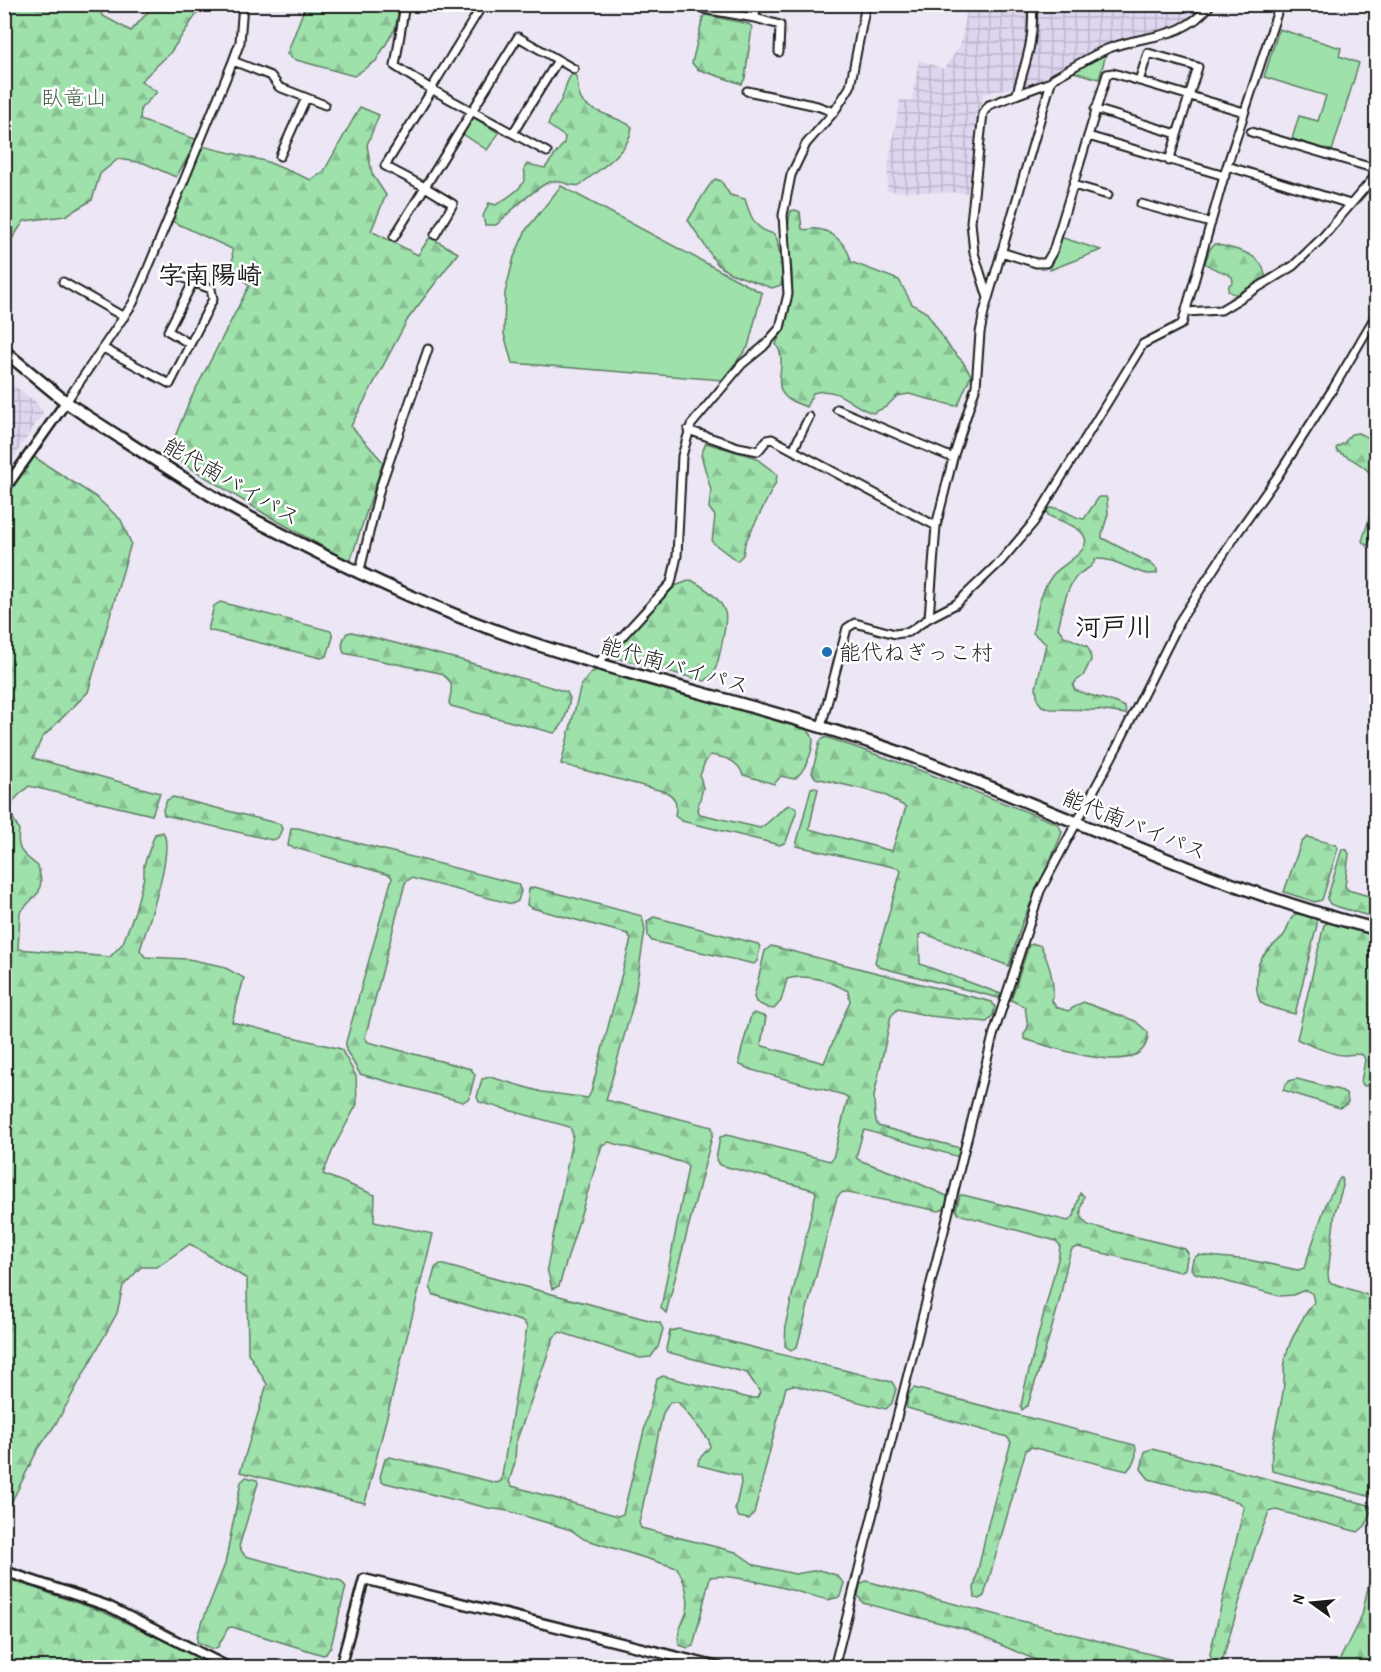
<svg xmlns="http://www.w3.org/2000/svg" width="1381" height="1672" font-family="'Patrick Hand','Klee One',sans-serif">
<defs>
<pattern id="industrial-grid" width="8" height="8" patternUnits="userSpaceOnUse" patternTransform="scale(1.5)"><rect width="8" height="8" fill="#ded5ee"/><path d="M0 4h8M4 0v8" fill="none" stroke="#beb6cc"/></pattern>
<pattern id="forest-firs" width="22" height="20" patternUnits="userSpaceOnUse" patternTransform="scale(1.5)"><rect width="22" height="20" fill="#9ee1ab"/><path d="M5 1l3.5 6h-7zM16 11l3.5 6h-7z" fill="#88c093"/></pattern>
</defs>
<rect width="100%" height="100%" fill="#ece6f5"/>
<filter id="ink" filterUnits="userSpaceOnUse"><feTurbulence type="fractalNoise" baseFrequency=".0167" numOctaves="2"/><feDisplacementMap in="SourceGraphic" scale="12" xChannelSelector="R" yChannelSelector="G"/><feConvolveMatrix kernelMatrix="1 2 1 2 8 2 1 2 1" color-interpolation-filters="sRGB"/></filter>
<g filter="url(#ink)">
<path fill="url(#industrial-grid)" d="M968,5H1029L1031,18L1028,54L1022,57L1017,86L983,94L971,193L887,191L888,168L900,99L912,102L919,60L944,69L960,46Z
M1035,5H1207L1194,18L1180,27L1142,37L1026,86L1023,85L1033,40Z
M5,379L36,402L43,413L5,471Z"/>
<path fill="#9ee1ab" stroke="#5d7e64" stroke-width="1.5" d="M1279,29L1341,48L1339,56L1359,63L1332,151L1292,139L1299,116L1318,121L1326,96L1264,77Z
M1107,51L1099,79L1070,71Z
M473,117L499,133L487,150L463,134Z
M561,186L762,293L748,347L722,380L512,363L504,334L505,293L514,257L526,230Z
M1060,237L1101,250L1050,270Z"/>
<path fill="url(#forest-firs)" stroke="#5d7e64" stroke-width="1.5" d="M5,5H94L103,16L131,31L147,13L150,5H188L198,12L170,53L141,81L157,92L141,108L140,120L198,140L176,177L144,163L118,159L100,174L92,200L65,216L24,221L5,249Z
M310,5V4L400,5L395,29L376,61L354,76L293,59L287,54L304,9Z
M705,15L749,24L752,27L745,78L742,84L697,69L692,63L703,17Z
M572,74L576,76C579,83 577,92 581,99C586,111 620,117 632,127C630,152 598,170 580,185C570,188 563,180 553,181C540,182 507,215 496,225H485L483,216L489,203L496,205C509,196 530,186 524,169L527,164L545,168L564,143L565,137L548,125C551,114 558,107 562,98C566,89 565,82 572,74Z
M360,107L379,115L367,145L372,174L386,195L371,231L418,255L430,237L458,253L408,319L351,426L383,462L350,562L265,514L168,454L189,402L249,286L233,267L232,249L169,220L202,146L265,161L311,180L324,171Z
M715,179L721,181L730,195L745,199C751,218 754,229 774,234L777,239L783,276L781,285L772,288L730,273L717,264L688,220C698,206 703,191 715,179Z
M795,210L800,212L802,229C809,231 811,228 817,229C833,230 849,247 851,262L899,280L912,304L927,313L950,348L963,362L971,375L958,405L955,406L909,394L897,396L886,407L873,413C850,407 840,385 813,393L806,407C800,404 793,402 788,399C769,384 790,365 776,344C778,337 782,334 784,328C789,315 791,300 792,286C794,261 783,236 791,211Z
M1214,244C1233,249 1264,252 1265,277C1255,285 1241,301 1228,291L1229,285L1233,282L1232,277C1223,270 1214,271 1205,263L1210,249Z
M1358,433L1376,441C1377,467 1381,526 1367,546L1362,541C1368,522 1381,490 1369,472C1361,463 1347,457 1337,451L1336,448L1344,443L1351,434Z
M706,443L754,457L777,474L776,482L745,543L743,555L737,561L712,542L715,516L709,508L711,490L701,455Z
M31,455L96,497L121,520L131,543L88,692L42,738L33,758L160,793L152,815L29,786C9,803 6,807 19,830C16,850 22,854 38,866L41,881L39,892L20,912L18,949L110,957L123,943L135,911L144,877V865L155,834L163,832C175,851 147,926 140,950L145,957L188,959L222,966L244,978L232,1022L341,1049L356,1076L357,1104L334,1147L323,1174L375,1195L374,1222L433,1234L365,1503L240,1472L267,1384L248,1353L247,1279L190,1244L157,1267H141L123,1286L117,1313L57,1422L37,1451L5,1515L4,496Z
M1099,497H1106L1107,499L1108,514L1102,534V538L1150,563L1157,569V573C1140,579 1118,557 1096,559C1090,570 1087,568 1079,574C1065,587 1063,611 1058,628L1064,636L1087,646L1090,652L1091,660L1083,676L1076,681L1073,686L1075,690C1091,697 1111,699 1125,707L1126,714L1099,710L1051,709L1042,706L1038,701L1036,688L1046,644L1033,633C1036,614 1040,592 1052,576C1059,565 1099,549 1081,532C1074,524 1058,521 1048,515L1047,509C1061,504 1071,518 1084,519Z
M691,580C704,587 720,597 725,612C728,619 718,669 712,675C710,678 707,679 705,681L612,657V653L675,586Z
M220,602L331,631L333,637L327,656L321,658L208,630L214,606Z
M352,632L461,660L567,692L570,698C567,710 566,725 554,733L451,706L449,703C452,686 455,683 440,673L344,653C341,645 342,640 347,633Z
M598,670L805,729C809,732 813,735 813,740C813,752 804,773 794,779L781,776L774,784L743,775C738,760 724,757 710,755L704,764L700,776L703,788L697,810L700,814L760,828C771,822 778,811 789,805L795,807L797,810L786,842L780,845L682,821L675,816C677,804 677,798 666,792L561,764L581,685L592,672Z
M826,737L906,765L1058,824L1062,832L1060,838L1022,923L1009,966L923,933L919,935L920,964L1001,994L999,998L879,967L875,962L901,871L898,868L796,846L811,788L814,787L818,789L809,829L892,851L906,807L883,794L816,778L812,773L820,741Z
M173,797L280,824L282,829L278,838L272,840L164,815L163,809L167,800Z
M291,828H298L518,884L521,891L518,901L512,904L411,878L405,883L365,1038L368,1042L471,1069L475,1075L469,1098L463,1102L360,1074L346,1050V1042L392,878L390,875L288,846Z
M1307,837L1336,845L1338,848L1322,900L1315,902L1284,892L1301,843Z
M1342,849L1347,850L1349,854L1345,886L1348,890L1376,898V918L1335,906L1330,904L1327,899Z
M534,887L642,916L645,930L634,1001L606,1100L712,1127L713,1133L666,1313L661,1308L688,1167L684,1163L609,1142L602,1145L559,1286L552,1289L547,1268L573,1135L570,1127L479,1102L477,1097L482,1079L490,1077L542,1092L588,1098L591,1092L631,939L628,934L532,908L527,905L529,889Z
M1295,914H1305L1316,918L1317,925L1295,1014C1285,1011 1271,1009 1263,1004C1254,999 1256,967 1261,959C1267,948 1279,942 1284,935C1290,927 1286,923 1295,914Z
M654,917L758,944L760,947L757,961L754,964L652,941L648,936L647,921Z
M1329,922L1376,934V1061L1372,1085L1364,1086L1361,1082L1365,1060L1363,1055C1353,1053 1352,1055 1343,1055C1334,1055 1306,1044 1297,1039L1324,925Z
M1035,944L1041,946C1049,963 1056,983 1052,1001L1056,1007L1068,1011L1083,1002L1135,1021L1148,1032C1149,1084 1050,1046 1024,1039V1034L1028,1027L1025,1007L1011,1000L1029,945Z
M771,946L992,1002L995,1007L993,1015L987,1022L930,1016L898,1009L891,1016L874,1096C875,1107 873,1117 878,1126L960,1148L962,1153L959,1157L865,1130L863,1132L856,1157L859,1160L902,1176L947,1196L946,1208L939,1211L843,1192L837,1197L797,1347L791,1350L785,1346L786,1322L816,1193L814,1190L720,1165L716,1160L720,1137L727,1135L830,1161L833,1158L848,1098L844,1095L752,1070L740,1065L739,1060L751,1015L754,1013L766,1017L761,1044L763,1046L824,1063L850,1001L848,991C830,981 806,973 787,979L781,1001L774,1009L768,1008L756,1002L754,997L765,951Z
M1297,1079L1339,1090L1347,1095L1348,1102L1345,1106L1340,1108L1283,1090C1286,1082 1289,1080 1297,1079Z
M1340,1178H1342L1343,1186L1335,1212L1328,1274L1329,1282L1376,1298V1498L1272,1471C1269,1447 1279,1416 1283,1392C1285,1380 1283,1367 1286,1355C1292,1335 1302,1318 1314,1302L1312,1293L1305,1290L1293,1295L1280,1296L1195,1273L1191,1269L1193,1259L1198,1255L1249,1260L1298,1270L1304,1268L1327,1201Z
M1080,1193L1084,1196C1081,1209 1077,1216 1088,1225L1185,1249L1188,1253L1185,1269L1180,1272L1078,1247L1072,1249C1065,1264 1064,1282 1060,1298C1051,1334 1039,1369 1028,1405L1022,1410L1021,1406L1025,1386L1059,1255L1060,1245L1056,1241L958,1214L956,1209L960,1195H963L1068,1221L1074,1216Z
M440,1264L660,1323L663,1329L658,1347L651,1357L640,1358L560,1332L554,1337L516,1442L515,1462L509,1482L512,1486L618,1516L623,1514L657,1379L663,1376L749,1398H757L760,1392L747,1373L667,1352L666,1349L670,1331L679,1329L892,1382L896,1389L892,1403L886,1409L793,1385L786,1387L754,1513L749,1519L739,1517L735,1510L741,1483L740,1476L698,1465L699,1459L710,1447L709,1440L678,1402H670L663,1413L639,1523L641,1528L736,1552L755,1565L795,1574L819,1570L836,1575L844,1583L840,1597L828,1600C802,1593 733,1572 710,1577L693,1646L688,1648L679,1645C676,1631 683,1624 687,1611C690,1598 684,1579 677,1568L584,1539L571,1530L508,1511L488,1508L382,1482L380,1477L385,1459L390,1457L497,1483L501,1481L527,1327L524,1322L434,1295L430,1287L435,1268Z
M914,1388L1135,1445C1138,1456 1134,1463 1127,1471L1031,1447L1026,1450L984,1596L979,1599L975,1598L974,1588L989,1520L1011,1442L1007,1437L907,1408C906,1400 908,1393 914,1388Z
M1152,1449L1369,1505L1372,1509L1365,1526L1358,1532L1276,1510L1269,1512L1256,1545L1222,1662L1212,1661L1210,1654L1244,1507L1239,1502L1149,1479L1141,1469L1145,1451Z
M246,1477L257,1480L258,1483L239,1547L245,1556L341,1581L346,1587L331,1646L326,1654L323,1655L232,1627L228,1628L218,1647L213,1649L197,1642L198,1633L225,1564L241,1482Z
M1376,1550V1667H1336L1362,1615Z
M5,1578L101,1611L184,1650L217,1667H5Z
M866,1581L1200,1667L1060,1668L1045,1664L964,1629L863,1603L858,1596L860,1585Z"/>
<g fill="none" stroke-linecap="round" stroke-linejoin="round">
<g stroke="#1c1c1c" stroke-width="11">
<path id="minor" d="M405,4L395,66L431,89L547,152
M704,9L755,18L756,4
M755,18L780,25L779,52
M233,61L271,76L279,87L325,105
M1139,81L1148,53L1198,67L1169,161
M431,89L483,4
M747,91L817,106L834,112
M1017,93C1026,61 1035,39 1032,4
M1095,109L1177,134
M1251,132L1376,169
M513,133L558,60
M1088,136L1225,176
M280,156L306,98
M1227,166L1350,204
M1073,185L1108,195
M1141,204L1211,223
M435,235L453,204L425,187L518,37L574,69
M394,237L425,187L385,166L432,90
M1001,252L1036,263H1046L1053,251L1107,74L1113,73L1244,112
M169,271L193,282
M63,282L124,317
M988,298L974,253L971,222L983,113L989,105L1051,82L1054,78C1072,68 1089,57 1107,49C1146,33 1181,42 1211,4
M1186,312L1221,310L1293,266L1321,239L1376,175
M103,348L170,384L213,299L211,289L193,282L168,331L190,344
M66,402L133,303L146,273L233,61L240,42L243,4
M837,409L953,458
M688,430L738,447L758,451L767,440L772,439L936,526
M793,450L809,417
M359,574L380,488L428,349
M929,618L936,526L953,458L976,386L980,333L984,312L1051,82
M598,663L671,583L677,556L682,456L691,425L742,364L763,347L780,328L788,294L783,215L791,175L806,144L834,112L850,87L866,4
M821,727L847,628L855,623L895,634L909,632L929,618L956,604L1001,561L1034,522L1143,344L1182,324L1227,166L1280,4
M834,1668L993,1036L1040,891L1117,747L1181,619L1236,535L1277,477L1334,387L1376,315"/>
</g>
<g stroke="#1c1c1c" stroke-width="13">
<path id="tertiary" d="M4,490L66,402
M4,1571L108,1606L230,1668
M340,1668L364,1579L722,1668"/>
</g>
<g stroke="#1c1c1c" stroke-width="15">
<path id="trunk" d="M4,351L66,402L85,415C132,445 179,476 227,505C249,518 273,529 295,541C362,575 429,607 500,632C635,680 776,708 910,756C1065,813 1215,889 1376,929"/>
</g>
<use href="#minor" stroke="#fff" stroke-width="7"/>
<use href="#tertiary" stroke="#fff" stroke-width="8"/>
<use href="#trunk" stroke="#fff" stroke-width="10"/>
</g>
</g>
<circle fill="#1f6fb2" stroke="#fff" stroke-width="2" cx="827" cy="652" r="6"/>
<g text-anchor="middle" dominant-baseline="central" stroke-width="5" stroke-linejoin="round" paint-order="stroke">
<g font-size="22" fill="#4a614e" stroke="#fff">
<text x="74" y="97">臥竜山</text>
</g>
<g font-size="22" fill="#1c1c1c" stroke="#fff">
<text transform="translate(232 481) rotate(30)">能代南バイパス</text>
<text transform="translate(675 665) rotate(16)">能代南バイパス</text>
<text transform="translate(1135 824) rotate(22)">能代南バイパス</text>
</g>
<g font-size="22" fill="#1c1c1c" stroke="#fff" text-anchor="start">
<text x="839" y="652">能代ねぎっこ村</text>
</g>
<g font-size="26" font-weight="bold" fill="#1c1c1c" stroke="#fff">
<text x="210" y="274">字南陽崎</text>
<text x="1114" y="626">河戸川</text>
</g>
</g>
<rect width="1381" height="1672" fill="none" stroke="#fff" stroke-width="24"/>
<rect x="12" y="12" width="1357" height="1648" fill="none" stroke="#1c1c1c" stroke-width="2" filter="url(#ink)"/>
<g transform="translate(1312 1603) rotate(285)" stroke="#ffffff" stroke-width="4.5" paint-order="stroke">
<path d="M0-4.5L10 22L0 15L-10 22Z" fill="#1c1c1c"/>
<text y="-9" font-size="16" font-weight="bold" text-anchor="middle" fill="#1c1c1c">N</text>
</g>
</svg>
